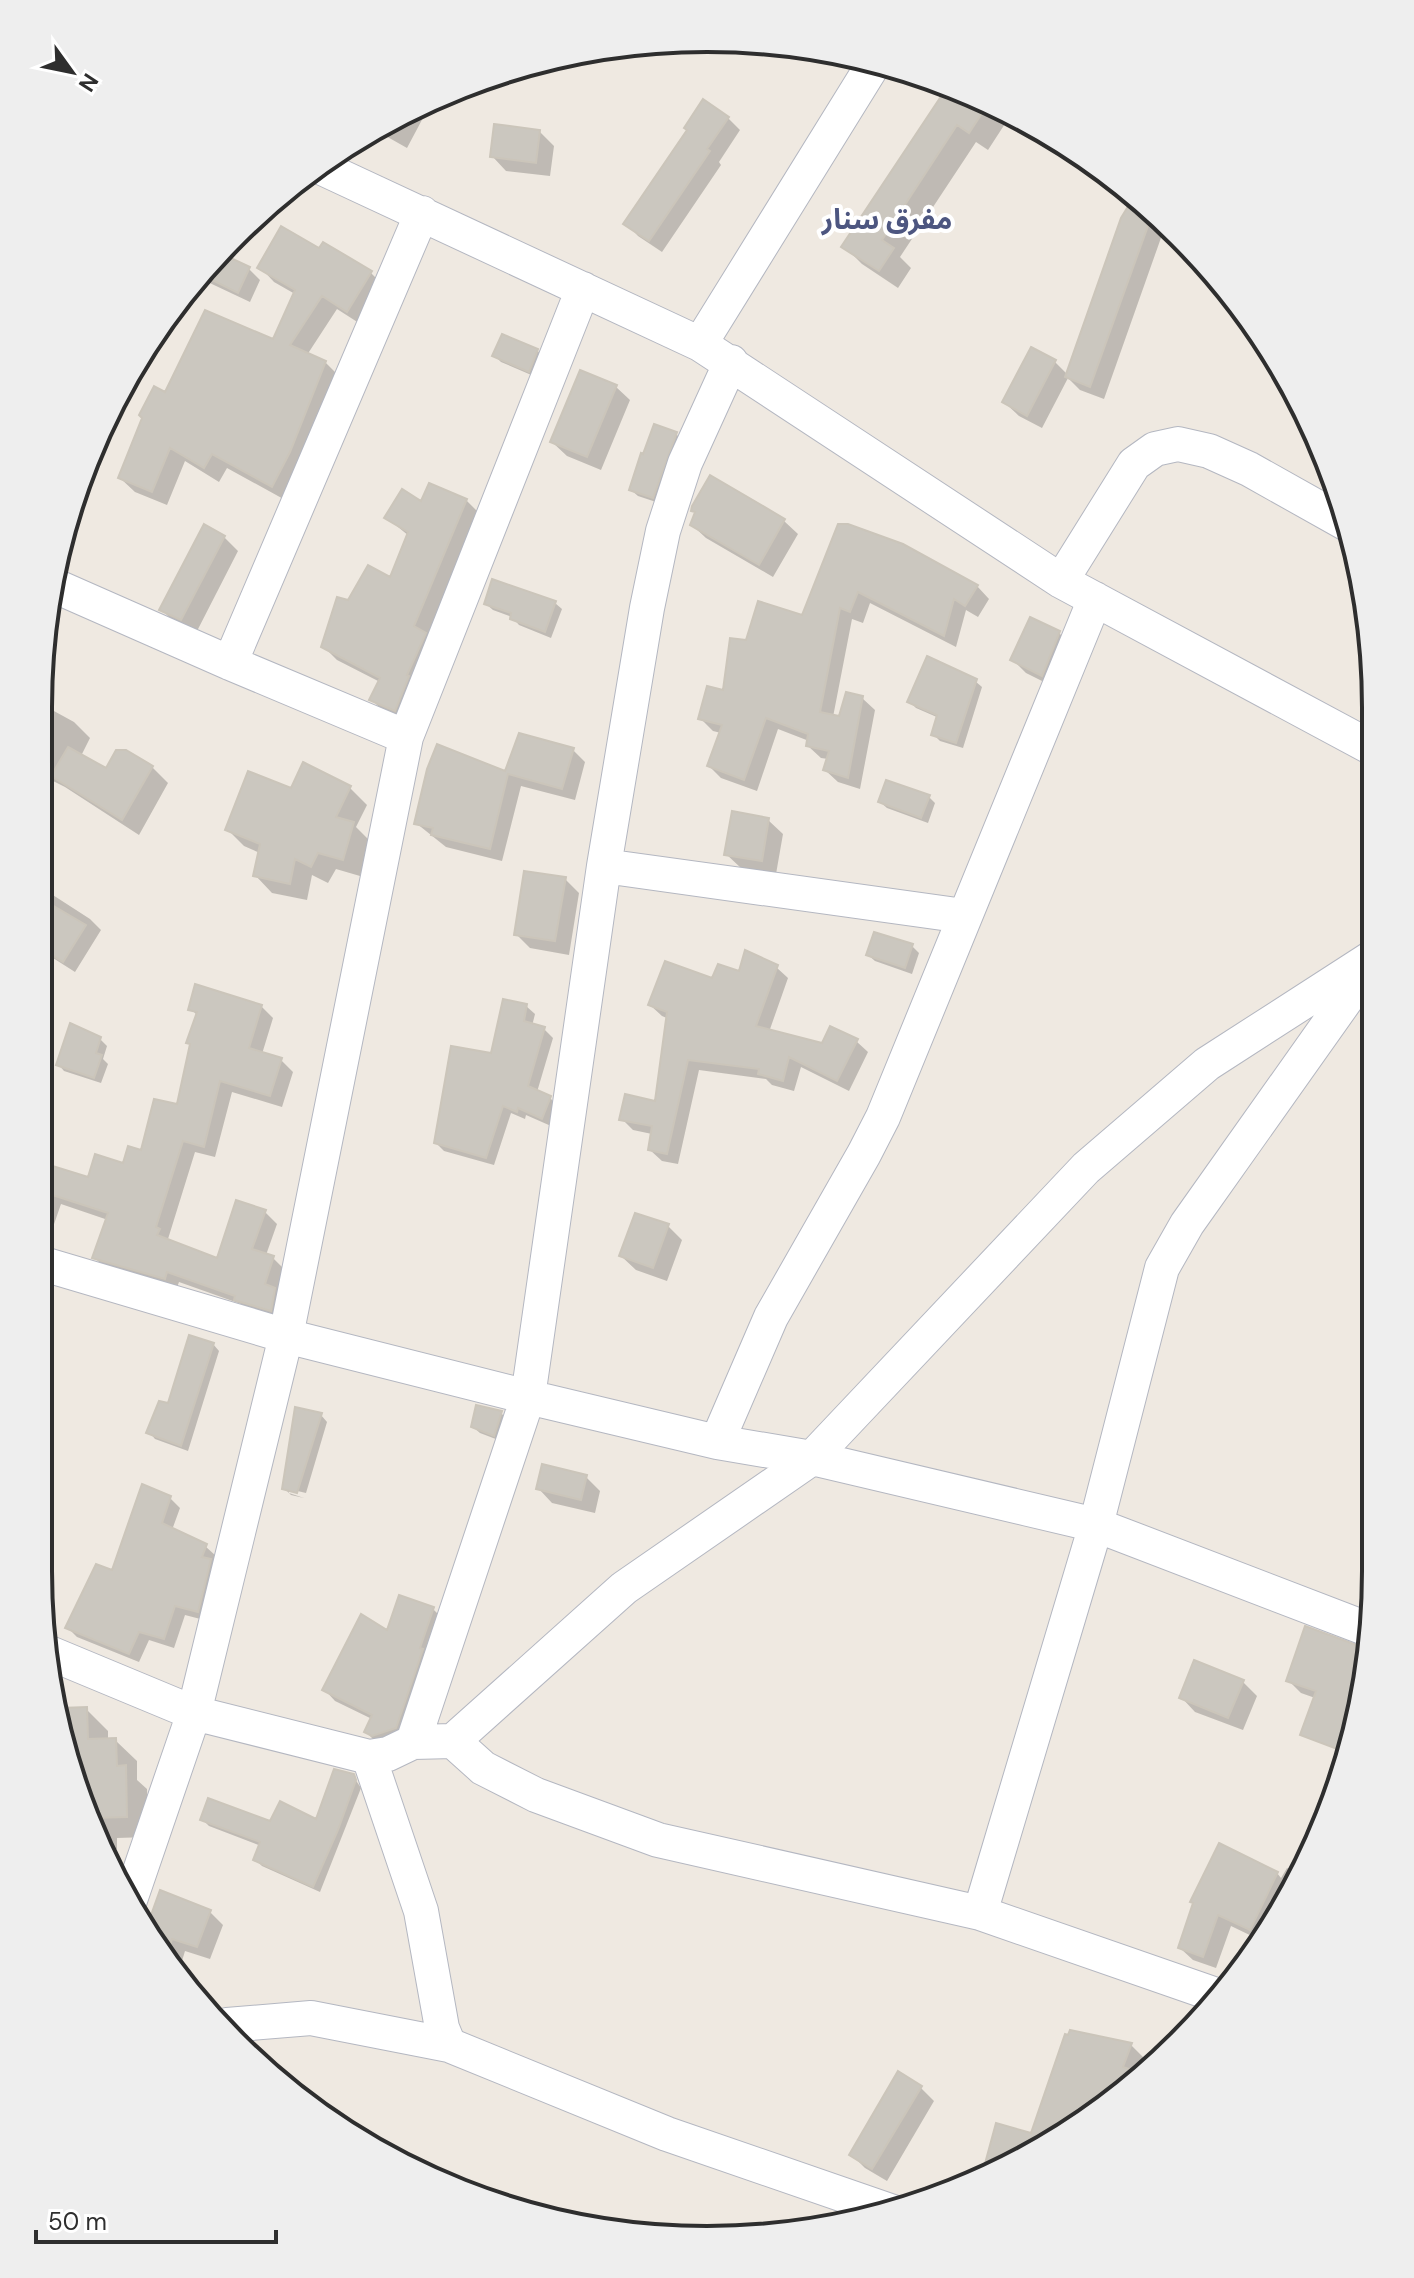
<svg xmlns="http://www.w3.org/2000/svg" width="1414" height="2278" font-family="'DM Sans','Noto Sans Arabic',sans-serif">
<rect width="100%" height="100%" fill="#efe9e1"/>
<path fill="#0003" d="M950,87L1012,113L988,150L976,142L900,257L911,268L898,288L862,264L844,246Z
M432,101L407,148L384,135L375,126Z
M728,118L740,130L719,162L721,165L662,252L638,236L626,223Z
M540,132L554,146L550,176L506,171L492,156Z
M1136,197L1174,232L1170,240L1162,235L1104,399L1080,390L1068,378L1042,428L1019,416L1004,402L1055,362L1068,375Z
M320,250L370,272L385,287L362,325L337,309L307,355L325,362L340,377L287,501L227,468L219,482L185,461L167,505L135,492L120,478L166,394L274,341L295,294L274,282L260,267Z
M219,254L249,269L260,280L250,302L197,277Z
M537,350L543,357L536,377L501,362L495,356Z
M615,386L630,400L601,470L567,456L552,442Z
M676,434L683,441L659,503L638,496L631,490Z
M466,500L479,513L427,637L438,647L408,722L384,712L371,699L380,682L337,660L323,646L349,602L391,579L409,536L387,518L422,504Z
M693,510L784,521L798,534L773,577L706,538L692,525L696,514Z
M839,526L977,586L989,599L978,617L966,610L956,647L870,603L863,623L852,619L833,717L840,718L862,698L875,710L860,789L838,782L825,770L828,759L821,758L808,746L809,741L778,729L757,791L721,778L709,766L721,733L713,731L701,719L724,692L747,642L804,617Z
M224,537L238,551L196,633L176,624L162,610Z
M555,603L562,609L551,638L519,625L512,617L493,610L486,604Z
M1059,633L1073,647L1056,688L1026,673L1012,659Z
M975,681L982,687L963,748L940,741L933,734L939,718L916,708L910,702Z
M43,705L74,722L90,738L81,756L107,771L152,767L168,783L139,835L65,787L43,776Z
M573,750L585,762L575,800L521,786L502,861L446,847L416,823L507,774Z
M304,765L350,788L367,805L356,827L370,841L360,876L336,869L328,883L312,875L307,900L272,893L255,875L260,853L244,846L227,829L292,790Z
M928,796L935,803L928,823L887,808L880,802Z
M768,820L783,834L776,874L741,868L726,854Z
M565,879L579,893L569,955L530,948L516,934Z
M42,888L90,919L101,930L75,972L42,951Z
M912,946L919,953L912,974L875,961L868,955Z
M776,967L788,978L769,1032L823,1045L856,1041L868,1052L849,1091L801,1067L794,1091L772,1085L766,1079L699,1070L678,1164L662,1161L650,1150L652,1134L633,1130L622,1119L657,1103L669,1019L662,1016L650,1005L714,981Z
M261,1006L273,1018L262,1054L281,1060L293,1072L282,1107L232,1092L215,1157L195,1152L168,1239L218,1261L265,1212L277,1224L266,1255L273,1258L285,1270L277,1293L286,1302L282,1321L248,1311L241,1304L179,1282L176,1290L106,1269L94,1257L108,1220L61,1204L52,1230L40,1226V1164L89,1179L124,1166L142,1153L178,1107L198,1016L191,1009Z
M526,1006L535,1014L532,1026L544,1029L553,1038L537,1092L550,1098L558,1106L551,1126L526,1115L525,1119L511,1113L494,1165L444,1151L436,1143Z
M100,1039L107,1046L103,1059L108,1064L101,1083L64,1071L58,1064Z
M668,1226L682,1240L667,1281L636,1270L621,1256Z
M213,1344L219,1351L188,1451L155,1439L149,1432Z
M501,1413L508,1420L501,1441L480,1433L473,1427Z
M321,1415L327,1422L306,1493L289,1489V1493L304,1498L291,1495L284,1488Z
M586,1477L600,1491L595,1513L552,1503L538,1488Z
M170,1498L180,1508L172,1530L205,1546L216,1556L213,1564L220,1571L208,1621L185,1615L174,1648L149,1640L139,1662L77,1637L67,1627Z
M433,1609L444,1620L407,1739L377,1743L366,1732L372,1719L335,1701L324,1689L388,1633Z
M1306,1629L1370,1652L1362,1689L1343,1682L1335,1705L1301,1693L1288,1680Z
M1243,1682L1257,1696L1243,1730L1195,1712L1181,1697Z
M86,1709L108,1731V1740H115L137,1761V1780L147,1789L148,1837L117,1838V1849L105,1850L73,1786L61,1710Z
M353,1776L361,1788L320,1892L262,1866L255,1859L261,1846L209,1826L203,1820L271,1823L317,1822Z
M1322,1798L1332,1802L1325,1827L1260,1940L1231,1926L1216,1968L1193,1960L1180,1948L1195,1904L1277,1873L1281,1878L1287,1868L1295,1872Z
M161,1893L210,1912L223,1925L210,1959L185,1951L179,1971L151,1943L147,1934Z
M1071,2032L1131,2045L1143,2057L1137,2073L1079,2127L996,2165L1032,2136Z
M920,2087L934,2101L887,2181L865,2168L851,2154Z"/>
<path fill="#cbc7bf" stroke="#cbc5ba" stroke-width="2" d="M948,86L984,110L969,133L957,125L882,240L894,248L879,271L841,247Z
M703,99L729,117L707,149L710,151L649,241L623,224L687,130L684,128Z
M494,124L540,130L536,163L490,157Z
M1135,195L1153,212L1090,387L1065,377L1121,218Z
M281,226L319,248L323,242L372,271L347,312L322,296L290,345L326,361L290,452L272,487L212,454L204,468L170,448L152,492L118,478L142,418L139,415L154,386L165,392L205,310L273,339L295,290L257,268Z
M220,253L250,267L238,293L200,274Z
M502,334L538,349L529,372L492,356Z
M1031,347L1056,360L1027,416L1002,402Z
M580,370L617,385L587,457L550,442Z
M654,424L677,432L653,498L629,490L641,453L643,454Z
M710,475L785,519L759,565L690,525L695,512L691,511L692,506Z
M429,483L467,499L414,626L426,633L407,675L409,676L395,711L369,700L380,678L321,647L337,597L348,600L368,565L390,577L408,532L384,518L402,489L421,501Z
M204,524L225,536L181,620L159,610Z
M838,524H848L903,544L978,585L965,606L954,599L944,636L858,592L850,612L840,608L820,712L839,716L846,692L863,696L848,778L823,770L829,751L806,746L808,734L766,718L744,780L707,766L722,725L698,719L707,686L723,690L730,638L746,640L758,601L802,615Z
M492,579L556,601L545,632L510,619L511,613L484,604Z
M1030,617L1060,631L1042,676L1010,660Z
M927,656L977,679L956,743L931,735L937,715L907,702Z
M519,733L574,748L562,789L508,774L490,849L431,835L433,828L414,824L427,769L437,744L505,771Z
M68,747L106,768L116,750H126L153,766L122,820L51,776Z
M303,762L351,786L336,817L354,822L343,860L318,853L311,867L295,859L290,884L253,876L260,844L225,830L248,771L291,788Z
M886,780L930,795L921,818L878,802Z
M732,811L769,818L762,861L724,855Z
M524,871L566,877L555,941L514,935Z
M52,905L86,925L63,962L42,949V921Z
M874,932L913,944L905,968L866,955Z
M745,950L778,965L756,1026L822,1043L830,1026L858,1039L837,1081L789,1057L783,1081L758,1074L759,1069L688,1060L667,1154L648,1150L652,1126L619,1120L625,1094L655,1101L667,1012L648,1005L665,961L712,978L718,964L739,971Z
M195,984L262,1005L249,1048L282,1058L270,1096L220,1081L204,1147L183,1141L156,1227L160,1229L157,1235L217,1258L236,1200L266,1210L252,1249L274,1256L265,1284L275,1288L271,1311L234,1300L235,1296L167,1272L165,1279L92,1258L108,1213L40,1191V1162L88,1177L95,1154L123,1163L128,1146L141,1150L154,1099L177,1104L190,1044L186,1043L197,1012L188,1010Z
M503,999L527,1004L524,1021L545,1027L528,1086L551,1096L542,1119L518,1108L517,1112L503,1106L486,1158L434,1143L451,1046L491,1053Z
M70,1023L101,1037L96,1053L102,1055L94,1078L56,1065Z
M635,1213L669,1224L653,1268L619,1256Z
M189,1335L214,1343L181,1446L146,1433L159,1401L168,1403Z
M476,1405L502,1411L494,1436L471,1427Z
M295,1407L322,1413L297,1493L282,1489Z
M542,1464L587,1475L581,1500L536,1489Z
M142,1484L171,1496L162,1523L207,1544L202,1557L211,1559L198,1612L175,1606L164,1639L139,1632L129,1654L65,1628L96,1564L112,1570Z
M399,1595L434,1607L420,1648L423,1649L396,1728L372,1736L364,1732L372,1715L322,1690L361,1614L387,1630Z
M1305,1626L1370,1650L1345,1752L1300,1735L1316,1691L1286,1681Z
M1194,1660L1244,1680L1228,1718L1179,1698Z
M87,1707L88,1739L116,1738L117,1766L126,1765L127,1817L89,1818L73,1786L61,1708Z
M334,1769L354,1774L356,1780L338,1830L313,1887L253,1860L260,1842L200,1820L208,1798L270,1821L280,1801L316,1819Z
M1219,1843L1278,1872L1250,1930L1218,1915L1203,1957L1178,1948L1193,1903L1190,1902Z
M160,1890L211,1910L197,1947L172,1939L166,1959L151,1943L145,1932Z
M1070,2030L1132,2043L1123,2067L1137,2072L1079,2127L983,2171L996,2123L1031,2133L1065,2034L1068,2035Z
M898,2071L922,2086L872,2169L849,2155Z"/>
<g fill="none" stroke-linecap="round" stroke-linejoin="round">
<g stroke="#b4b7c1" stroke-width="36">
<path id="minor" d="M318,166L700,344L1061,581L1374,749
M700,344L876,60
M1061,581L1134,464L1155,449L1178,444L1209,451L1249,469L1347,524
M53,585L230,663L406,737
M230,663L422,213
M604,866L964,916
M40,1263L286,1336L528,1397L717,1442L812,1458L1096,1525L1370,1630
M717,1442L771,1317L864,1154L883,1117L1095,599
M52,1654L194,1713L369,1757L388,1754L413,1742L453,1741L624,1588L812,1458L1086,1168L1207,1064L1373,957
M453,1741L483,1768L536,1795L658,1840L980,1913L1219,1996
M413,1742L528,1397L604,866L647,608L663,531L685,463L731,362
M369,1757L421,1911L442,2028L449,2045L667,2134L893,2212
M130,1900L194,1713L286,1336L406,737L583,289
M980,1913L1096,1525L1162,1268L1187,1224L1369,967
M227,2025L311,2018L449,2045"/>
</g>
<use href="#minor" stroke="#fff" stroke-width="34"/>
</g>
<g text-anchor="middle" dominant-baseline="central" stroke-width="8" stroke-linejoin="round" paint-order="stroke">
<g font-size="28" font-weight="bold" fill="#4d5680" stroke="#fff">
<text x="887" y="219">مفرق سنار</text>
</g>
</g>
<path d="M0 0H1414V2278H0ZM707 52H707A655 655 0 0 1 1362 707V1571A655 655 0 0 1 707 2226H707A655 655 0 0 1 52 1571V707A655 655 0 0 1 707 52Z" fill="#eee" fill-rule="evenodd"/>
<path fill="none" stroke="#2e2e2e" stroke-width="4" d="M707 52H707A655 655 0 0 1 1362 707V1571A655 655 0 0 1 707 2226H707A655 655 0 0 1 52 1571V707A655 655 0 0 1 707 52Z"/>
<g transform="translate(72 72) rotate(123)" stroke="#ffffff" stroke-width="6" paint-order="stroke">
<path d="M0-6L14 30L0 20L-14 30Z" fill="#2e2e2e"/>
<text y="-12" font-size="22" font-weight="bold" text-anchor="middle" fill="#2e2e2e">N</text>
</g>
<path d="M36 2230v12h240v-12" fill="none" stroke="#2e2e2e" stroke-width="4"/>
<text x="48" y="2230" font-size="24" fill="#2e2e2e" stroke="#ffffff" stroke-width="6" paint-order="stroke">50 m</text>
</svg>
